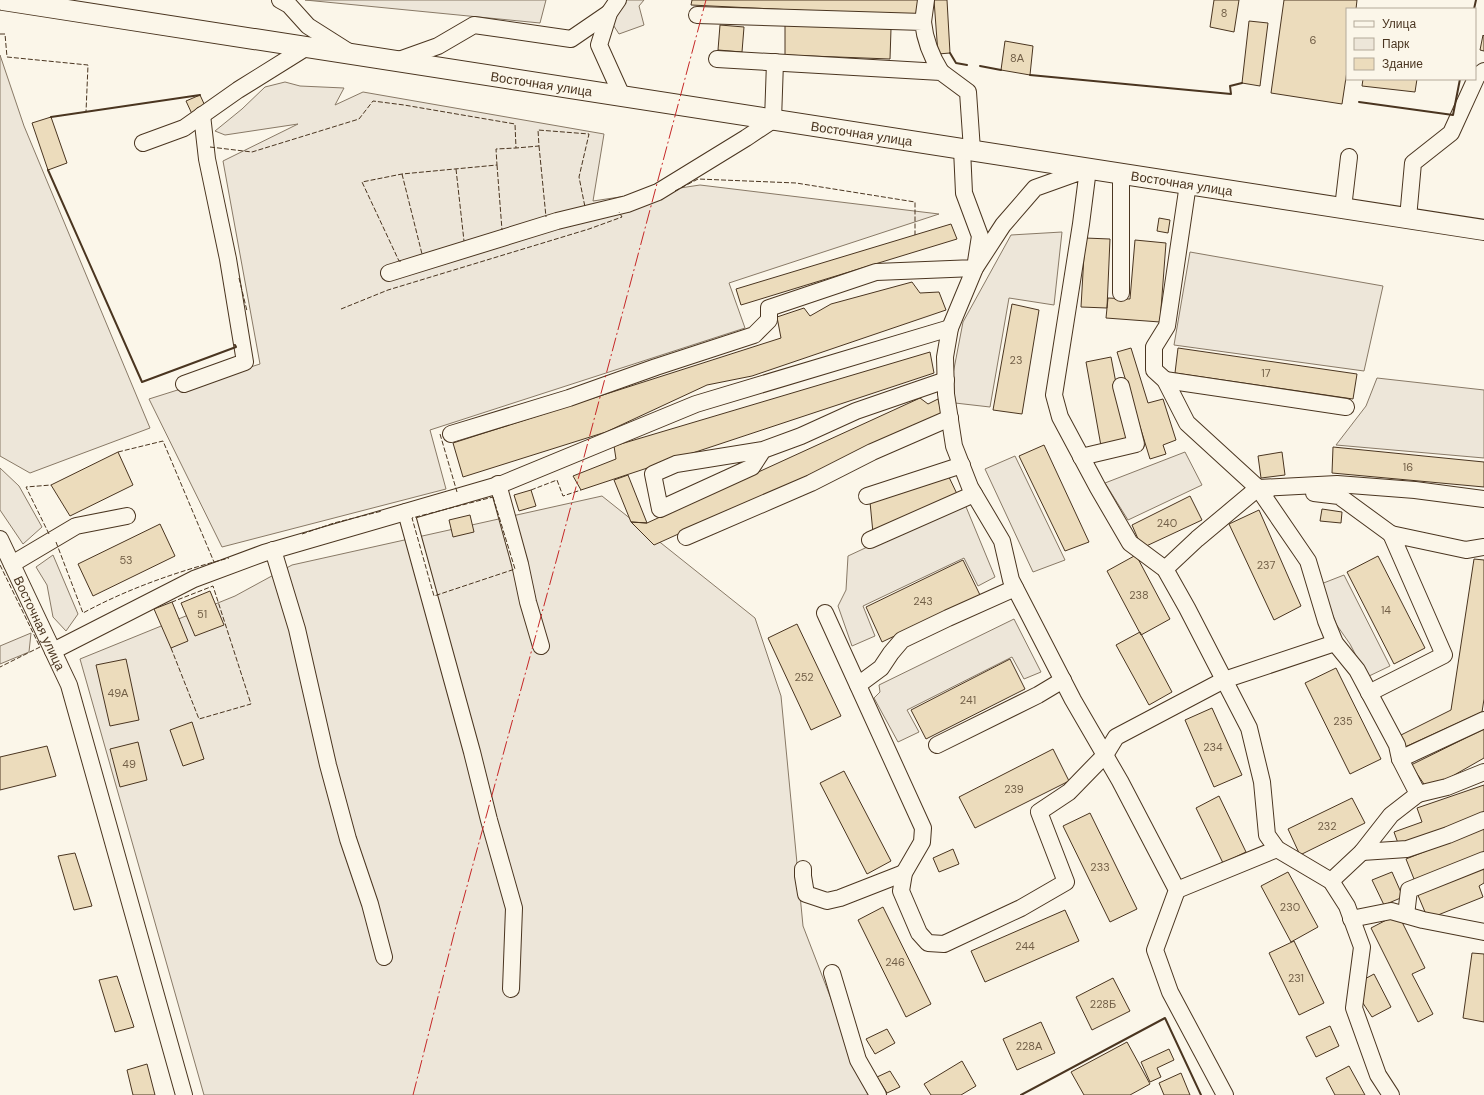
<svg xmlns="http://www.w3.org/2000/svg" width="1484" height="1095" font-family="'DM Sans',sans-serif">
<rect width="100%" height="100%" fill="#fbf6e9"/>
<path fill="#ede6d9" stroke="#887966" d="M305,0H546L540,23Z
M624,0H644L639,6L644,25L619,34L612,23Z
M0,55L24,126L150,428L30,473L0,456Z
M285,82L300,86L344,88L335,105L363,92L604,134L593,201L700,185L939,214L729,283L745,328L430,430L446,489L222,547L149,399L260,364L223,161L298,124L225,135L215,131L242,109L265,87Z
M1062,232L1054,305L1009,298L990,407L955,403L953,374L963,322L1011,235Z
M1190,252L1383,286L1364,371L1174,345Z
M1377,378L1484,390V458L1336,445L1366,406Z
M1185,452L1202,485L1128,520L1105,483Z
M1015,456L1065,560L1033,572L985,469Z
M0,468L19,486L42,527L23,544L0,510Z
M602,496L755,618L781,696L803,926L868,1095H204L80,659L235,596L292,565Z
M964,502L995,577L978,586L964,558L863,606L875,636L852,646L838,606L846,590L848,556Z
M53,555L78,614L66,631L53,617L47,585L36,567Z
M1344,575L1390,666L1367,677L1350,644L1336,624L1321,584Z
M1014,619L1041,672L1024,679L1012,657L907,710L919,732L898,742L874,698L880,692L879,685Z
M31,633L29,652L0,664V646Z"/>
<path fill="#ecdcbc" stroke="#4a3520" d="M692,0H918L917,16L691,5Z
M934,0H947L950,53L938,54Z
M1214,0H1239L1234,32L1210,27Z
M1284,0H1357L1356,9H1347V71L1342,104L1271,93Z
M1249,21L1268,23L1260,86L1242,83Z
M720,25L744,27L742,52L718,50Z
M785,25L891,29L890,59L785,55Z
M1483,35L1484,36V51L1480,50Z
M1005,41L1033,46L1030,75L1001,70Z
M1363,79H1417L1415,92L1362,86Z
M200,95L206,108L192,114L186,101Z
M51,117L67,163L48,170L32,123Z
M1159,218L1170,220L1168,233L1157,231Z
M951,224L957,239L741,305L736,289Z
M1085,238L1110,239L1107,308L1081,307Z
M1135,240L1166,243L1160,322L1106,318L1108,298L1130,299Z
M912,282L920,293L939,292L946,310L752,376L707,385L606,432L463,477L453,443L781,338L777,317L804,308L810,316L831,304Z
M1012,304L1039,310L1022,414L993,410Z
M1131,348L1148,403L1163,399L1176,440L1163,445L1166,454L1150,459L1117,352Z
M1178,348L1357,374L1353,399L1175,373Z
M930,352L934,373L581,490L573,476L616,459L614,446Z
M1111,357L1127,441L1101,446L1086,362Z
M920,398L928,404L938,399L942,415L654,545L631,522L647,523Z
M1044,445L1089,542L1065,551L1019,456Z
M1333,447L1484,462V487L1332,473Z
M118,452L133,485L70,516L51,485Z
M1282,452L1285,475L1261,478L1258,456Z
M947,473L958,496L873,533L870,502Z
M628,475L647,523L631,522L614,480Z
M531,490L536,506L519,511L514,495Z
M1190,496L1202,520L1142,548L1132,525Z
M1322,509L1342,512L1341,523L1320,521Z
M1259,510L1301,606L1274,620L1229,524Z
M470,515L474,532L453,537L449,520Z
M160,524L175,556L93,596L78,564Z
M1136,555L1170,619L1141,635L1107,571Z
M1378,556L1425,648L1394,664L1347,572Z
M1474,559L1484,560V699L1482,712L1405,747L1401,735L1451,710Z
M963,560L980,595L882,642L866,607Z
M210,591L224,625L195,636L181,603Z
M172,602L188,641L171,648L154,609Z
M797,624L841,716L811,730L768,638Z
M1140,632L1172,692L1149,705L1116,645Z
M126,659L139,720L110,726L96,665Z
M1010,659L1025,689L926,739L911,710Z
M1336,668L1381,759L1350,774L1305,683Z
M1212,708L1242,775L1214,787L1185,720Z
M192,722L204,759L183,766L170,730Z
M1484,729V758L1428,790L1411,765Z
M138,742L147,780L120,787L110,749Z
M47,746L56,776L0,790V757Z
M1053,749L1069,781L975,828L959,797Z
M844,771L891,861L867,874L820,783Z
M1484,785V815L1399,846L1394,832L1422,822L1417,808Z
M1219,796L1246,852L1223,863L1196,808Z
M1352,798L1365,823L1300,855L1288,829Z
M1090,813L1137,909L1110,922L1063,826Z
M1484,828V855L1416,884L1406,859Z
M953,849L959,864L939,872L933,858Z
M75,853L92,906L74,910L58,856Z
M1484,866V883L1479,886L1483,897L1428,919L1417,893Z
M1288,872L1318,927L1291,942L1261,886Z
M1392,872L1403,897L1384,905L1372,880Z
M883,907L931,1004L906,1017L858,920Z
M1065,910L1079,941L985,982L971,951Z
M1398,914L1425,968L1412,974L1433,1014L1418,1022L1371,928Z
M1294,941L1324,1003L1299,1015L1269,953Z
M1472,953L1484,954V1022L1463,1018Z
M1374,974L1391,1007L1372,1017L1359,997L1361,981Z
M117,976L134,1027L115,1032L99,980Z
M1113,978L1130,1011L1092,1030L1076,997Z
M1041,1022L1055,1053L1017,1070L1003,1039Z
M1330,1026L1339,1046L1316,1057L1306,1037Z
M887,1029L895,1043L875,1054L866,1039Z
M1127,1042L1150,1084L1130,1095H1084L1071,1072Z
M1169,1049L1174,1060L1157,1068L1161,1077L1150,1082L1141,1062Z
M962,1061L976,1086L961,1095H931L924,1084Z
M147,1064L155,1095H133L127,1070Z
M1349,1066L1365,1095H1335L1326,1078Z
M890,1071L900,1087L887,1093L877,1077Z
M1181,1073L1190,1095H1164L1159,1083Z"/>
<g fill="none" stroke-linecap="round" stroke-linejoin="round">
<g stroke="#4a3520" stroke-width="18">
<g id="minor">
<path d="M280,0L289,5L308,26L349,52"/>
<path d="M618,0L609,13L599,45L622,96"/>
<path d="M697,15L923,22C925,41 931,56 941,72"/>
<path d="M923,22L926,0"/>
<path d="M717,59L941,72L968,92L972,150"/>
<path d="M396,61L438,46L474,25L571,39L609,13"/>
<path d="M143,143L184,128L238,90L307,47"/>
<path d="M1188,184L1167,326L1154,347V370L1165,380L1187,423L1258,488L1337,484L1415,490L1484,499"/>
<path d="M1343,208L1349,157"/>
<path d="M1408,218L1413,163L1451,133L1477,76L1484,71"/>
<path d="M389,273L557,221L627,204L658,192L746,138L773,120L775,62"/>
<path d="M1121,293V174"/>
<path d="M1165,380L1346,407"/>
<path d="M184,384L245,362L228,259L207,159L202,115"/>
<path d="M451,434L569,398L656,367L754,335L769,320V308L876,272L975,268L980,236L964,193L962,149"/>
<path d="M763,450L752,467L660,509L653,474L676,464L763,450L801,436L856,411L946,380"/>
<path d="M1081,457L1136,444L1121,386"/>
<path d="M498,484L520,564L528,602L541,646"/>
<path d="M1258,488L1308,561L1326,621L1335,643L1357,670L1397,745L1400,759L1418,794L1391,815L1362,852L1331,881"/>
<path d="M1314,493L1339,496L1391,534"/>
<path d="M867,496L962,465"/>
<path d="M406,512L472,752L489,820L514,908L511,989"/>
<path d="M686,537L811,483L872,452L950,418"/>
<path id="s1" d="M0,539L69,685L184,1095"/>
<path d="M870,540L974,494"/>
<path d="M273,550L297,629L328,765L348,839L370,904L384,957"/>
<path d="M12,564L76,526L127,516"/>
<path d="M1165,569L1197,539L1258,488L1269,489"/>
<path d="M825,613L923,828L922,842L904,873L901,891L919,933L928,943L944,944L1021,908L1066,882L1039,812L1069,792L1105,755L1116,737L1224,680L1335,643"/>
<path d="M53,651L194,579L264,553L502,484L696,404L950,328"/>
<path d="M858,685L881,668L891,653L902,640L948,618L1015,588"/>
<path d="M1369,693L1444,655L1391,534L1466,550L1484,547"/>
<path d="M937,745L1038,695L1063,680"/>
<path d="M1400,759L1484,720"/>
<path d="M1418,794L1447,787L1484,772"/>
<path d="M1362,852L1407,849L1448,835L1484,820"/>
<path d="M803,869V876L806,894L827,901L840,898L904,873"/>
<path d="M1177,890L1277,849"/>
<path d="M1406,915L1409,890L1484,860"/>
<path d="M1351,919L1391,911L1423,920L1484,932"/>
<path d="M832,973L858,1060L878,1095"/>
<path d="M1225,1095L1170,992L1155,950L1177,890L1120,781L1073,700L1011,580L1002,541L970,487L954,446L946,394L945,357L950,328L975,268L1003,225L1035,188L1088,169L1081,224L1054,395L1060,417L1098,488L1130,543L1165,569L1187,608L1249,728L1262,782L1267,835L1277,849L1331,881L1347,906L1362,947L1354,1008L1378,1075L1391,1095"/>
</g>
</g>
<g stroke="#4a3520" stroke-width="22">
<g id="major">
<path id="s2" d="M3,0L1484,230"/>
</g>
</g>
<use href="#minor" stroke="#fbf6e9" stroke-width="16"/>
<use href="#major" stroke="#fbf6e9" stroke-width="20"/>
<path stroke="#4a3520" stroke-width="1" stroke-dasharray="5 2" stroke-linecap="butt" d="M0,34H5L7,57L88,65L86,112
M539,146L546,217
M210,147L252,152L359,119L373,101L404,105L515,124L516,148L539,146L538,130L589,134L579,177L585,207
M497,165L502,230
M456,169L464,241
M402,174L422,254
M675,191L698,179L796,183L915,202V235
M401,261H399L362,182L402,174L497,165L496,149L516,148
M239,278L247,311
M341,309L388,290L589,229L622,217L619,212
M440,434L457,492
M118,452L163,441L214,562
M531,490L557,480L563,496L581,490
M493,497L515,569L434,596L412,518Z
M49,534L26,487L51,485
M302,534L334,523L382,511
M56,542L83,613C129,588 179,571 229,558
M0,565L40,647L0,667
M171,648L199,719L251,704L213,586L172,602"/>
<path stroke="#4a3520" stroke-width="2" d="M1474,9L1476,0
M950,53L956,63L967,65
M980,66L1001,70
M1030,75L1231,94L1230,86L1242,83
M1359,102L1453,115L1460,79
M51,117L200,95
M48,170L142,382L236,347L235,345
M1021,1095L1165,1018L1201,1095"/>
<path stroke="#c62828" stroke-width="1" stroke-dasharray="14 3 2 3" stroke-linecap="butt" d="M413,1095L455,930L560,547L706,0"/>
</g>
<g text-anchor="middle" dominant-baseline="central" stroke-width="3" stroke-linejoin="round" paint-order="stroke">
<g font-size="11" fill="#725f47">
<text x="1224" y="13">8</text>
<text x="1313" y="40">6</text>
<text x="1017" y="58">8А</text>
<text x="1016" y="360">23</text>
<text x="1266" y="373">17</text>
<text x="1408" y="467">16</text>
<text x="1167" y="523">240</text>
<text x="126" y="560">53</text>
<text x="1266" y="565">237</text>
<text x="1139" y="595">238</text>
<text x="923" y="601">243</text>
<text x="1386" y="610">14</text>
<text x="202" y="614">51</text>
<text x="804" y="677">252</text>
<text x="118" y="693">49А</text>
<text x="968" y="700">241</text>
<text x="1343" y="721">235</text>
<text x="1213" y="747">234</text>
<text x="129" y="764">49</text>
<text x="1014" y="789">239</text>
<text x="1327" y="826">232</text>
<text x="1100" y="867">233</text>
<text x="1290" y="907">230</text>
<text x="1025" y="946">244</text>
<text x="895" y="962">246</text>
<text x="1296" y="978">231</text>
<text x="1103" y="1004">228Б</text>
<text x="1029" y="1046">228А</text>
</g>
<g font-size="13" fill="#4a3520" stroke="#fbf6e9">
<text stroke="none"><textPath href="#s2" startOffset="545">Восточная улица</textPath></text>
<text stroke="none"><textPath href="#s2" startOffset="869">Восточная улица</textPath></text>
<text stroke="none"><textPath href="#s2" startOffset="1193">Восточная улица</textPath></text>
<text stroke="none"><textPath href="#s1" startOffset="93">Восточная улица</textPath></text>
</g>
</g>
<rect x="1346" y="8" width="130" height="72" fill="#fbf6e9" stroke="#b4a999"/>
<rect x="1354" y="21" width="20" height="6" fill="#fbf6e9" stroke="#b4a999"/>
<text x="1382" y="28" font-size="12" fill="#4a3520">Улица</text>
<rect x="1354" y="38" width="20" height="12" fill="#ede6d9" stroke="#b4a999"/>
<text x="1382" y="48" font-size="12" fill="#4a3520">Парк</text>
<rect x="1354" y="58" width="20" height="12" fill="#ecdcbc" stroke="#b4a999"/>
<text x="1382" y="68" font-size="12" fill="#4a3520">Здание</text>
</svg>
